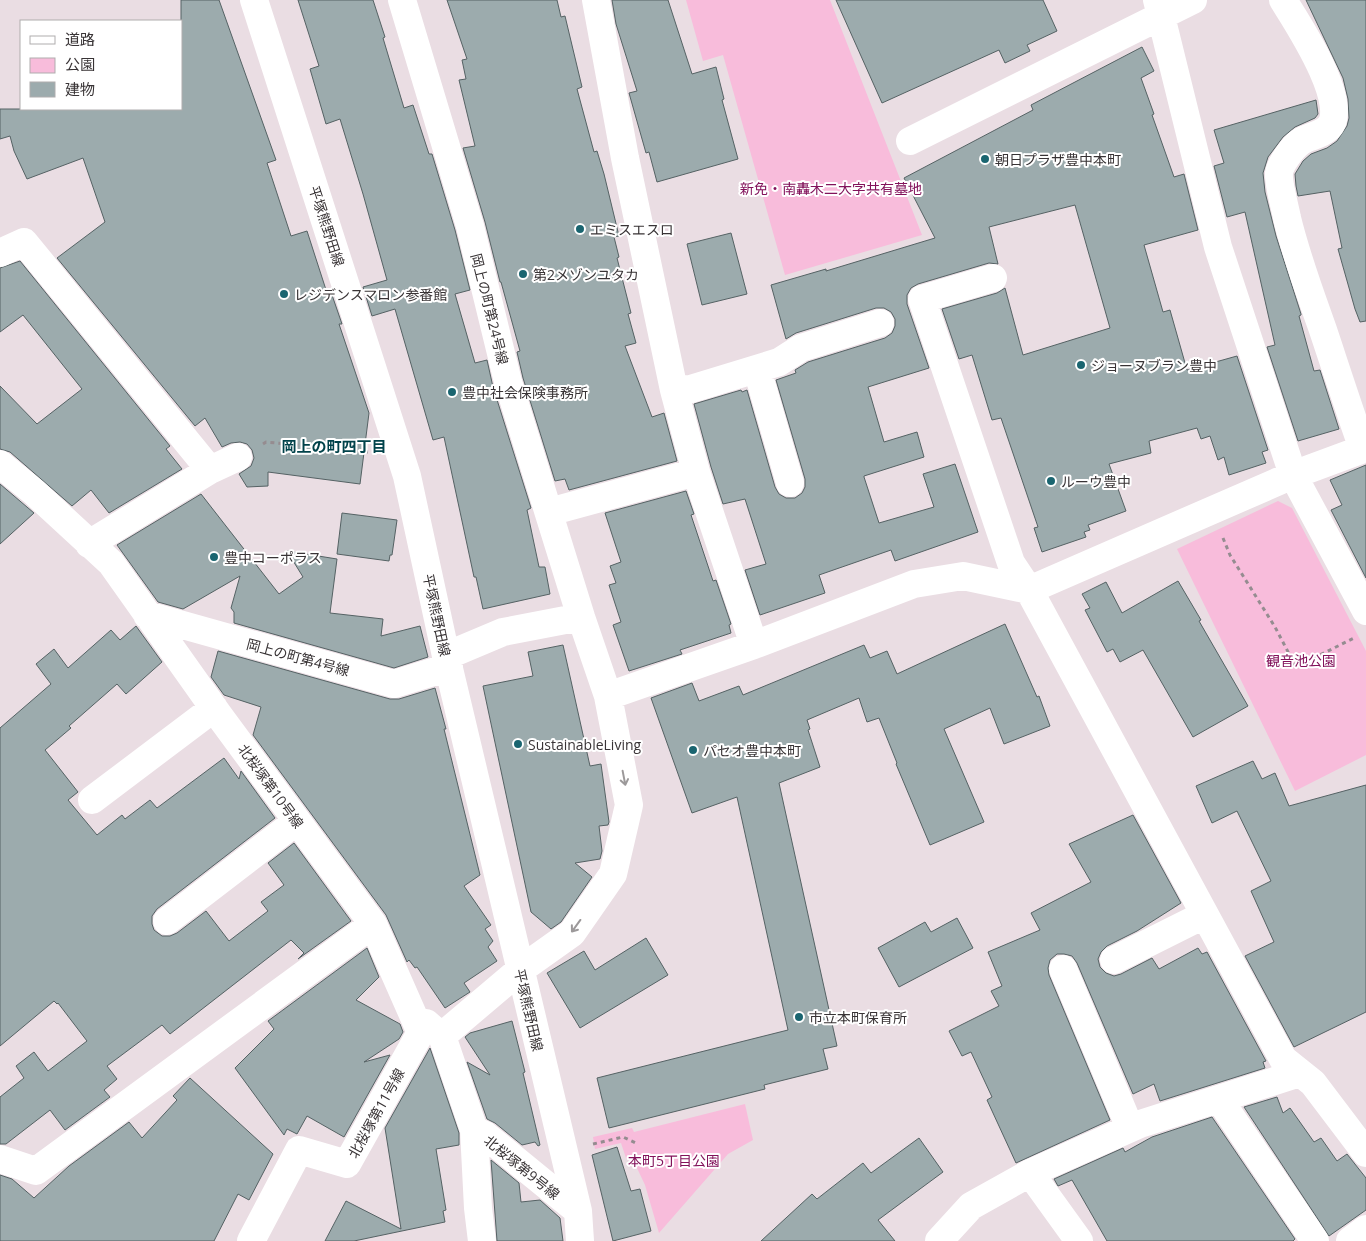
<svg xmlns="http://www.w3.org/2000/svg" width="1366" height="1241" font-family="'Open Sans','Noto Sans JP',sans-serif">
<rect width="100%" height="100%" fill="#eadde3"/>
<path fill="#f8bcdb" d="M686,0H830L922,235L785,275L723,55L703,61Z
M1278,501L1292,508L1366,651V755L1295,791L1177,549Z
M745,1104L753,1140L728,1154L659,1233L645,1185L637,1168L626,1158L621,1143L595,1149L593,1137L632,1128L634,1132Z"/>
<path fill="#9cabad" stroke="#556264" d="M181,0H219L276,160L267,163L291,236L307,231L328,296L332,295L342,324H339L369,413L360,484L268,472V486L247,487L239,474L251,466L254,458L252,450L247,444L240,442L231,443L222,447L205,418L195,426L57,258L105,222L83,158L27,179L14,151L10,136L0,139V109H181Z
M298,0H373L385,37L383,38L404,108L413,105L429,154H432L455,230L470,290L455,294L475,363L487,360L493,387L531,508L527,510L539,567H545L550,594L483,609L476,577H474L444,437L433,440L395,309L372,316L363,287L387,280L363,194L340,119L326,124L310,69L319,66Z
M447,0H557L561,17L565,16L582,87L577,89L594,152L597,151L604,174L619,236L614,237L619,257L617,258L631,313L628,314L636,343L625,346L652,417L664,413L677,461L569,490L565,479L555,481L523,378L517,352L520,351L501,282H500L485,222L463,148L475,146L459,80L466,79L462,60L467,59Z
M612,0H668L692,74L716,67L724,99L722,100L738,159L657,182L649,152L646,153L629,93L637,91L616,24Z
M836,0H1043L1057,31L1027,45L1030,51L1005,63L999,50L882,103Z
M1306,0H1366V321L1360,322L1355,309L1338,249L1342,248L1330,191L1298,196L1296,186L1295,174L1303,161L1311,154L1327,148L1337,141L1347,126L1349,118L1348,99L1343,78Z
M1142,47L1154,71L1141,78L1154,114L1152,115L1174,177L1184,174L1198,230L1144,245L1163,312L1170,310L1187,370L1237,356L1268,450L1262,452L1266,463L1229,475L1224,457L1218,460L1210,436L1201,439L1197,428L1149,441L1151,453L1109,464L1126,511L1088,525L1090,530L1084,532L1086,537L1042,552L1034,528L1038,527L1001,418L992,420L972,355L959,359L942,309L997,293L1005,288L1023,355L1110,328L1075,205L989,227L998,264L989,263L918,284L911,288L907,295V304L929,368L868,387L884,442L917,432L924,457L864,476V477L879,523L934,507L923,474L955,464L978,532L895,561L891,550L819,575L825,593L760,615L745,570L766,564L745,499L723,504L711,467L694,404L741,390L742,392L747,390L775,487L779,494L786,498H795L802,493L805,487V479L776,380L796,373L795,370L808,362L885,338L892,333L895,326V319L891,312L884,308H876L796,333L786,339L771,285L826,269V271L935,238L904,178L1033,110L1031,105Z
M1316,100L1318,114L1315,118L1295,127L1283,137L1268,157L1263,173L1265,192L1276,236L1301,314V315L1299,316L1314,371L1320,370L1339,429L1298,441L1267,347L1275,345L1245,212L1227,217L1214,166L1224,163L1214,130Z
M731,233L747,294L702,305L687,244Z
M20,261L170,446L166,449L182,469L109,513L91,490L72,506L10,452L0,449V386L37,424L82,389L23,315L0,332V268Z
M1366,465V578L1331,510L1342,505L1330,480Z
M0,484L34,513L0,544Z
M686,491L694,514L691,515L713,581L716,580L731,624L729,625L731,633L680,650L682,654L629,671L613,625L621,622L609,585L616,583L610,566L621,562L605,513Z
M201,494L279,594L303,577L287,551L337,559L330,613L383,619L381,636L420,626L428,657L394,668L234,623V612L231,608L240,576L183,609L158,602L117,545Z
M342,513L397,520L392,555H390L389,561L337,554Z
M1178,581L1201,620L1199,621L1248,706L1193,737L1143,650L1120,662L1113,649L1107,652L1085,610L1090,608L1082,594L1106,582L1122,613Z
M1005,624L1037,697L1039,696L1050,726L1004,744L990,708L944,729L984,822L930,845L896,764L897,763L879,718L867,722L859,698L807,720L810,729L808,730L820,767L779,783L837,1046L823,1049L828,1069L764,1085L765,1089L609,1128L597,1078L788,1030L737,797L692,813L651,698L692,683L699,701L739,686L743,695L864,645L870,658L887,651L897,674Z
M136,626L162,662L126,694L117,684L69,726L71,728L45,750L78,792L68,800L97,835L122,815L125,819L150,800L157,808L224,758L239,779L241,771L275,818L157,909L152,916V924L154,930L162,936H170L177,933L206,911L229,941L268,911L261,902L284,885L268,863L294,843L351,921L298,959L304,953L291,940L170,1034L162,1025L107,1066L117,1079L104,1090L110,1097L65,1130L50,1110L6,1144H0V1097L24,1078L16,1066L34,1052L48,1071L87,1041L58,1003L57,1004L54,1001L0,1046V728L51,684L36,664L54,649L68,668L111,630L120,640Z
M563,645L590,766L601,764L609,822L608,825L599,826L602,851L600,859L575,863L592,877L561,922L551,929L531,912L483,686L533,676L528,652Z
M218,651L390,699H399L435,688L446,729H444L480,875L464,886L491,925L485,929L493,941L488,947L497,961L464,983L470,992L445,1008L417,967L415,968L409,960L407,962L386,915L253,735L261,707L224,695L211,677Z
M1253,761L1262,779L1275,773L1289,806L1366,785V1012L1294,1047L1245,956L1274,942L1251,891L1271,881L1237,811L1212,823L1196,786Z
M1133,815L1181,903L1137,931L1107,946L1101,952L1098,959L1100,967L1106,973L1114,976L1121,974L1152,958L1159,969L1198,948L1202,954L1207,952L1266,1061L1263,1062L1265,1068L1160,1101L1154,1084L1133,1094L1077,963L1072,956L1064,954H1057L1050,960L1048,968L1049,975L1110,1120L1016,1163L987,1100L992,1097L971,1052L962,1056L949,1031L999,1006L991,991L1002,986L988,952L1040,930L1031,913L1091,882L1069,844Z
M957,918L973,948L899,987L878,948L925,922L931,932Z
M646,938L668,975L580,1028L547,973L584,951L595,970Z
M367,948L379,977L356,1000L400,1024L403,1032L399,1039L364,1062L390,1055L344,1137L307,1116L297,1134L287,1129L284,1135L235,1068L274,1029L268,1021Z
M512,1021L525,1072L523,1073L540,1145L538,1146L535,1142L522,1145L495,1123L487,1119L467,1062L490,1075L465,1037L470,1033Z
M430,1048L459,1133V1145L436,1149L446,1210L443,1211L445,1222L354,1241H325L346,1201L401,1229L385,1128Z
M190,1078L273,1154L249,1200L238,1194L214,1241H0V1175L12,1179L34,1198L69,1166L129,1122L142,1138L177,1100L173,1096Z
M1277,1097L1283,1113L1290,1108L1314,1142L1321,1138L1337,1161L1347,1154L1366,1178V1210L1329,1236L1244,1107Z
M1212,1117L1295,1239L1293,1241H1107L1072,1180L1058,1186L1054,1179L1123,1148L1125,1152L1152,1137Z
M919,1138L943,1172L878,1220L895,1241H761L812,1194L817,1199L863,1163L871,1173Z
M617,1147L631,1191L640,1189L651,1231L613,1241L592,1155Z
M491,1160L519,1183L521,1202L540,1200L560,1218L563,1241H497Z"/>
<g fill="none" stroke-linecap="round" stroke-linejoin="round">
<path stroke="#958c90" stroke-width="3" stroke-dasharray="4 4" stroke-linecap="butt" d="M263,444L266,442L368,452
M1223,538L1230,555L1275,627L1296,667L1354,638
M593,1144L623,1137L638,1144"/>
<path stroke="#fff" stroke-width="28" d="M254,0L407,476L446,656L578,1211L580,1241
M402,0L470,226L508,382L581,617
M596,0L625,158L674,390L696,472L754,645
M1157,0L1218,247L1293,475L1366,611
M1283,0C1296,21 1354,108 1327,129C1319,136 1308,136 1300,142C1293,147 1280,164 1279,173C1278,183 1285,207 1287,218C1296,256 1310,293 1323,330C1336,369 1349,409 1363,449
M910,141L1193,0
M0,253L24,242L210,470
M993,278L922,299L1011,563L1029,590L1283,1059L1313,1083L1366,1153
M757,369L790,483
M674,390L691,389L779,362L801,348L880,323
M0,464L34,492L111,563L218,714L373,924L421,1033
M549,512L696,472
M89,544L210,470L238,457
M147,615L394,684L449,667
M446,656L503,632L581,617L608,696L754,645L914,584L963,576L1029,590L1293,475L1366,448
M92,800L214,708
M167,921L297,821
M1114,960L1204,915
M1063,969L1130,1128
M442,1036L520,970L572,933L613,874L629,805L608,696
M442,1036L474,1130L485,1135L578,1211
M1219,1099L1315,1241
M474,1130L478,1208L482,1241
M0,1159L36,1171L373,924
M1030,1173L1079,1241
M251,1241L299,1150L347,1164L426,1023L433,1029
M939,1241L971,1206L1030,1173L1140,1124L1300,1073
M1350,1241L1366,1229"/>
</g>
<defs><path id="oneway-shaft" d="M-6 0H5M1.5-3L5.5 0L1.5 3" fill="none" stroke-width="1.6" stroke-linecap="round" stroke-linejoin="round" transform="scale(1.25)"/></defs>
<g stroke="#9c999a">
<use href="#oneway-shaft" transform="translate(624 778) rotate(79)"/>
<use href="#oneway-shaft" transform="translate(576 926) rotate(126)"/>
</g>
<g fill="#1a6570" stroke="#fff" stroke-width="2">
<circle cx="985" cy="159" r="5"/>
<circle cx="580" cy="229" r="5"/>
<circle cx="523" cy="274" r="5"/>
<circle cx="284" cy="294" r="5"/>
<circle cx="1081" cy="365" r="5"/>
<circle cx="452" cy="392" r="5"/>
<circle cx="1051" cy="481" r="5"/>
<circle cx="214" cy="557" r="5"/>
<circle cx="518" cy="744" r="5"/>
<circle cx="693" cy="750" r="5"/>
<circle cx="799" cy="1017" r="5"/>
</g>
<g text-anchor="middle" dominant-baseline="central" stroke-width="4" stroke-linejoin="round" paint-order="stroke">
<g font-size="14" fill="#383335" stroke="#fff" text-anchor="start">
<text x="995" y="159">朝日プラザ豊中本町</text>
<text x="590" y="229">エミスエスロ</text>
<text x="533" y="274">第2メゾンユタカ</text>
<text x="294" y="294">レジデンスマロン参番館</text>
<text x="1091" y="365">ジョーヌブラン豊中</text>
<text x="462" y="392">豊中社会保険事務所</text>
<text x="1061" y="481">ルーウ豊中</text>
<text x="224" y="557">豊中コーポラス</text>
<text x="528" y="744">SustainableLiving</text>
<text x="703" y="750">パセオ豊中本町</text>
<text x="809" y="1017">市立本町保育所</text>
</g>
<g font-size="14" fill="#82125b" stroke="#fff">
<text x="831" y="188">新免・南轟木二大字共有墓地</text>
<text x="1301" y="660">観音池公園</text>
<text x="674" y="1160">本町5丁目公園</text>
</g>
<g font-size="14" fill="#383335" stroke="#fff">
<text transform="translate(327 226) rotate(72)">平塚熊野田線</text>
<text transform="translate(490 309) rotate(76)">岡上の町第24号線</text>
<text transform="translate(437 615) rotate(78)">平塚熊野田線</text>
<text transform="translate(298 657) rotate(15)">岡上の町第4号線</text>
<text transform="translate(271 786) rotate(54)">北桜塚第10号線</text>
<text transform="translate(529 1010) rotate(77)">平塚熊野田線</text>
<text transform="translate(376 1113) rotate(-61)">北桜塚第11号線</text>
<text transform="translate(522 1167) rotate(39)">北桜塚第9号線</text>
</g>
<g font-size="15" font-weight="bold" fill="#00424a" stroke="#fff">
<text x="334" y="446">岡上の町四丁目</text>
</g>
</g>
<rect x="20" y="20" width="162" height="90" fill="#ffffff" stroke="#afadae"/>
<rect x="30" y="36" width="25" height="8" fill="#ffffff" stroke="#afadae"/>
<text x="65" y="45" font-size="15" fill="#383335">道路</text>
<rect x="30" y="58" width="25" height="15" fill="#f8bcdb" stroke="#afadae"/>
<text x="65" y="70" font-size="15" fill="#383335">公園</text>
<rect x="30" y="82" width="25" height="15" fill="#9cabad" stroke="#afadae"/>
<text x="65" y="95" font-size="15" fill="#383335">建物</text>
</svg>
